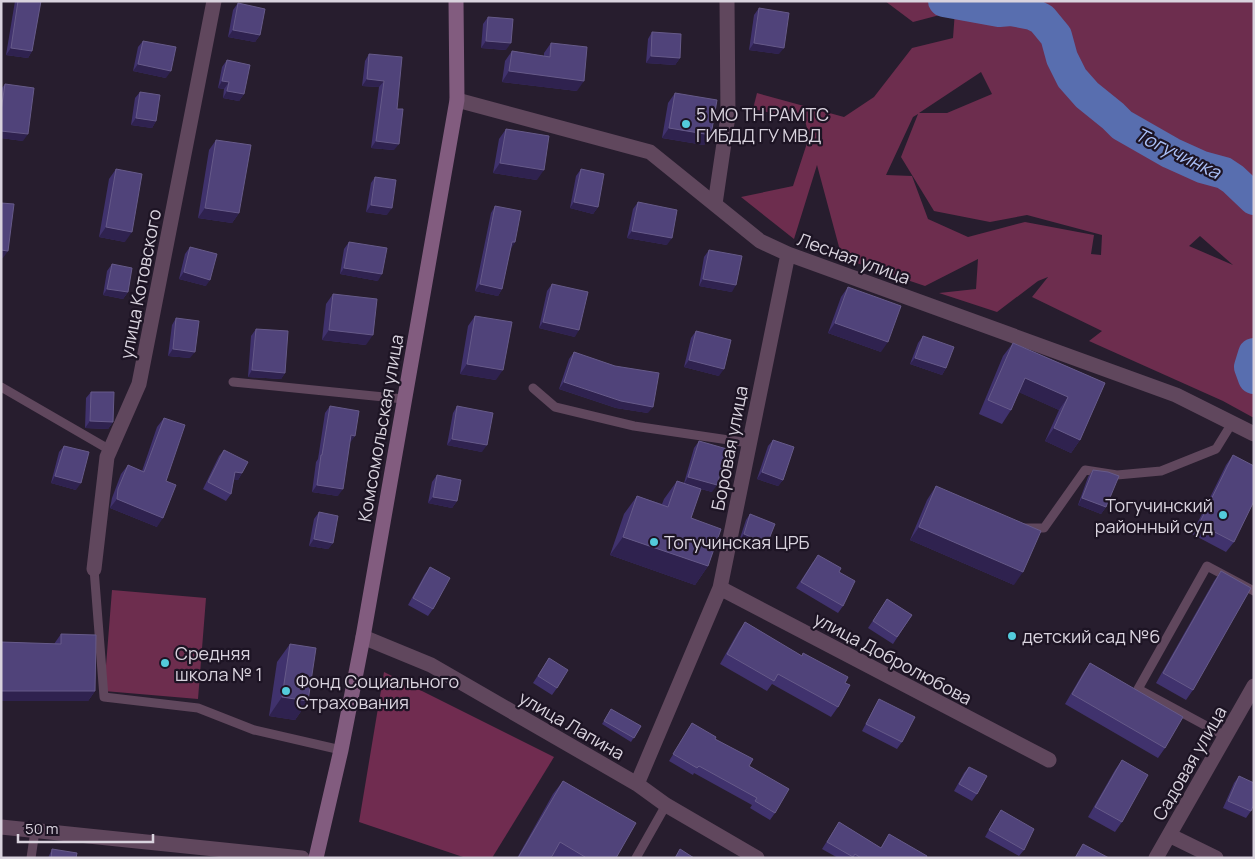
<svg xmlns="http://www.w3.org/2000/svg" width="1255" height="859" font-family="Manrope,sans-serif">
<rect width="100%" height="100%" fill="#271d2e"/>
<path fill="#6d2d4e" fill-rule="evenodd" d="M885,1H1254V418L1223,401L1089,341L1102,331L1032,297L1048,277L1038,281L997,312L939,293L976,289L978,259L925,286L842,258L817,165L794,239L741,197L793,186L809,137L805,120L753,109L757,93L844,117L874,97L912,48L953,38L955,11L913,22ZM981,72L992,94L947,113H919ZM918,114L901,157L934,211L990,222L1027,215L1102,235L1101,255L1091,254L1094,235L1025,222L968,237L928,219L912,176L886,175L913,117ZM1200,236L1233,265L1189,246Z
M112,590L206,598L198,699L104,691Z"/>
<path fill="#702c50" d="M384,672L554,757L492,858H466L359,822Z"/>
<g fill="none" stroke-linecap="round" stroke-linejoin="round">
<path stroke="#586eaf" stroke-width="32" d="M944,1L999,11L1011,10L1032,14L1042,19L1056,36L1062,58L1072,78L1087,95L1113,116L1122,125L1171,153L1202,167L1224,173L1233,179L1254,199
M1254,354L1250,367L1254,378"/>
<path stroke="#60475d" stroke-width="9" d="M233,382L404,399
M1,387L110,450
M533,388L555,407L634,426L749,443
M1022,528H1044L1085,470L1117,475L1161,471L1216,449L1232,423
M94,569L104,697L198,708L254,730L341,750
M1225,736L1138,689L1207,566L1254,591
M31,858L35,831
M636,858L666,805"/>
<path stroke="#60475d" stroke-width="15" d="M457,100L650,152L760,241L788,254L1176,395L1254,434
M715,204L728,116L727,1
M94,569L107,457L139,384L214,1
M720,588L1049,760
M363,637L431,665L637,784L666,805L757,858
M637,784L720,588L788,254
M1,827L302,858
M1169,835L1216,858
M1156,858L1254,686"/>
<path stroke="#825c7f" stroke-width="15" d="M316,858L341,750L363,637L457,100L456,1"/>
</g>
<path fill="#40326d" d="M15,1H42L40,4L32,51L28,58L6,55Z
M238,3L260,35L255,42L228,37L233,10Z
M759,8L779,54L749,50L754,15Z
M488,17L506,50L481,48L483,24Z
M652,32L680,58L675,65L646,63L648,39Z
M143,41L166,78L133,71L138,47Z
M551,43L577,91L502,82L505,61L512,51L544,56V53Z
M369,54L397,109L394,150L371,148L379,87L362,86L365,61Z
M227,60L244,94L239,101L223,98L224,89L218,88L222,67Z
M5,84L23,141L1,138V89Z
M140,92L156,121L152,128L131,125L135,98Z
M675,93L711,135L704,145L662,138L668,103Z
M506,129L537,180L493,173L499,139Z
M216,140L239,213L232,223L198,218L209,150Z
M116,169L125,242L99,237L109,179Z
M581,169L598,207L593,214L570,208L576,176Z
M375,177L387,215L366,212L371,183Z
M638,202L667,245L627,238L633,209Z
M495,206L515,242L510,249L502,289L498,296L475,291L491,213Z
M349,242L378,281L340,274L344,249Z
M190,247L206,286L179,279L185,254Z
M709,250L732,292L699,286L704,257Z
M112,264L128,292L123,299L103,295L107,271Z
M552,284L575,337L539,328L547,291Z
M848,287L881,352L828,333L841,297Z
M333,294L366,345L322,340L326,304Z
M475,316L496,380L460,374L468,326Z
M176,318L190,358L168,356L172,325Z
M256,329L285,373L281,379L248,377L251,336Z
M696,331L719,376L684,367L691,338Z
M923,336L946,368L942,375L910,364L918,343Z
M1013,343L1105,383L1080,440L1071,453L1045,441L1059,410L1019,392L1011,410L1002,424L979,414L1003,356Z
M574,352L648,413L616,408L559,389L569,359Z
M91,392L113,422L108,429L85,428L86,398Z
M330,406L338,496L312,492L316,462L318,459L325,413Z
M457,406L482,452L447,445L453,413Z
M164,418L157,527L110,508L112,498L121,474L128,465L142,471L157,427Z
M773,440L783,480L778,486L757,479L768,446Z
M699,441L712,492L701,489L691,518L708,566L695,585L610,555L624,514L637,496L662,504L664,499L677,481L684,483L694,448Z
M64,446L76,490L51,483L59,452Z
M224,450L242,473L238,480L233,479L231,494L226,501L203,489L219,456Z
M1233,455L1234,542L1226,552L1192,534L1226,465Z
M1093,470L1106,507L1101,514L1078,505L1088,477Z
M437,475L457,501L452,508L428,503L432,482Z
M936,486L1014,585L910,540L927,500Z
M319,512L333,543L328,549L309,546L314,519Z
M750,514L762,551L739,541L746,520Z
M813,562L839,572L843,606L838,613L796,588Z
M430,567L433,609L428,616L408,605L425,574Z
M1221,571L1193,690L1186,700L1156,683L1214,581Z
M887,599L912,615L893,644L868,628Z
M745,622L845,683L838,707L831,717L772,684L767,691L720,664L738,632Z
M61,634L95,691L88,701H1V642L54,644Z
M290,644L308,701L295,720L269,716L277,662Z
M549,658L557,688L552,695L533,683Z
M1090,663L1165,748L1158,758L1065,704L1083,673Z
M879,699L902,742L897,749L862,731L875,706Z
M609,712L641,726L631,742L602,724Z
M692,723L715,739L749,766L775,813L770,820L750,808L752,805L694,773L693,775L669,761Z
M1122,760V822L1115,832L1088,817L1115,770Z
M969,767L977,794L972,801L954,791L964,773Z
M1239,776L1251,811L1246,818L1223,808L1234,783Z
M563,781L616,858H555L552,856L551,858H517L553,794Z
M1001,810L1024,850L1019,856L985,837L996,817Z
M839,822L881,848L889,834L926,858H838L822,849Z
M52,849L76,858H48Z"/>
<path fill="#2f224f" d="M233,30L260,35L255,42L228,37Z
M486,41L511,43L506,50L481,48Z
M754,43L784,48L779,54L749,50Z
M11,48L32,51L28,58L6,55Z
M651,56L680,58L675,65L646,63Z
M138,64L171,71L166,78L133,71Z
M509,71L584,81L577,91L502,82Z
M367,79L384,81L379,87L362,86Z
M222,81L229,82L224,89L218,88Z
M227,91L244,94L239,101L223,98Z
M136,118L156,121L152,128L131,125Z
M669,128L711,135L704,145L662,138Z
M1,131L28,134L23,141L1,138Z
M376,141L399,144L394,150L371,148Z
M500,163L544,170L537,180L493,173Z
M574,202L598,207L593,214L570,208Z
M371,205L392,208L387,215L366,212Z
M205,208L239,213L232,223L198,218Z
M106,227L132,232L125,242L99,237Z
M632,231L672,238L667,245L627,238Z
M512,242H515L511,249H507Z
M1,250L8,251L3,258H1Z
M344,268L382,274L378,281L340,274Z
M184,272L210,280L206,286L179,279Z
M703,279L736,285L732,292L699,286Z
M480,284L502,289L498,296L475,291Z
M107,289L128,292L123,299L103,295Z
M543,322L579,330L575,337L539,328Z
M835,323L888,342L881,352L828,333Z
M329,330L373,335L366,345L322,340Z
M173,349L195,352L190,358L168,356Z
M915,358L946,368L942,375L910,364Z
M689,360L724,369L719,376L684,367Z
M467,364L503,370L496,380L460,374Z
M252,370L285,373L281,379L248,377Z
M1025,378L1068,397L1059,410L1016,391Z
M564,382L653,407L648,413L616,408L559,389Z
M90,421L113,422L108,429L85,428Z
M1054,428L1080,440L1071,453L1045,441Z
M351,435L355,436L350,443Z
M452,439L487,445L482,452L447,445Z
M235,472L242,473L238,480L230,479Z
M762,472L783,480L778,486L757,479Z
M55,476L81,483L76,490L51,483Z
M688,477L717,485L712,492L684,484Z
M317,485L343,489L338,496L312,492Z
M433,497L457,501L452,508L428,503Z
M1082,498L1106,507L1101,514L1078,505Z
M117,499L163,518L157,527L110,508Z
M919,527L1023,572L1014,585L910,540Z
M744,534L767,544L762,551L739,541Z
M623,537L708,566L695,585L610,555Z
M314,539L333,543L328,549L309,546Z
M1,691H95L88,701H1Z
M282,697L308,701L295,720L269,716Z"/>
<path fill="#50437a" stroke="#665a89" d="M18,1H41L32,51L11,48Z
M238,3L265,9L260,35L233,30Z
M759,8L789,13L784,48L754,43Z
M488,17L513,19L511,43L486,41Z
M652,32L681,34L680,58L651,56Z
M143,41L176,47L171,71L138,64Z
M551,43L587,47L584,81L509,71L512,51L550,57Z
M369,54L402,57L397,109H403L399,144L376,141L384,81L367,79Z
M227,60L250,65L244,94L227,91L229,82L222,81Z
M5,84L34,88L28,134L1,131V111Z
M140,92L160,95L156,121L136,118Z
M675,93L717,100L711,135L669,128Z
M506,129L549,136L544,170L500,163Z
M216,140L251,145L239,213L205,208Z
M116,169L142,174L132,232L106,227Z
M581,169L604,174L598,207L574,202Z
M375,177L396,180L392,208L371,205Z
M638,202L677,210L672,238L632,231Z
M1,203L14,204L8,251L1,250Z
M495,206L521,211L515,242H512L502,289L480,284Z
M349,242L387,248L382,274L344,268Z
M190,247L217,254L210,280L184,272Z
M709,250L742,256L736,285L703,279Z
M112,264L132,268L128,292L107,289Z
M552,284L588,292L579,330L543,322Z
M848,287L901,306L888,342L835,323Z
M333,294L377,299L373,335L329,330Z
M475,316L512,322L503,370L467,364Z
M176,318L199,321L195,352L173,349Z
M256,329L288,331L285,373L252,370Z
M696,331L731,340L724,369L689,360Z
M923,336L954,347L946,368L915,358Z
M1013,343L1105,383L1080,440L1054,428L1068,397L1025,378L1011,410L988,400Z
M574,352L615,366L659,373L653,407L621,401L564,382Z
M91,392H114L113,422L90,421Z
M330,406L359,411L355,436L351,435L343,489L317,485L321,455H322Z
M457,406L493,413L487,445L452,439Z
M164,418L185,425L166,481L176,485L163,518L117,499L118,489L128,465L144,472Z
M773,440L794,447L783,480L762,472Z
M699,441L727,449L717,485L688,477Z
M64,446L89,452L81,483L55,476Z
M224,450L248,462L242,473L235,472L231,494L208,482Z
M1233,455L1254,466V501L1234,542L1199,524Z
M1093,470L1108,472L1119,476L1106,507L1082,498Z
M437,475L461,480L457,501L433,497Z
M677,481L701,489L691,518L721,529L708,566L623,537L637,496L668,507Z
M936,486L1041,531L1023,572L919,527Z
M319,512L338,516L333,543L314,539Z
M750,514L775,524L767,544L744,534Z
M818,555L841,568L839,572L855,581L843,606L801,582Z
M430,567L450,578L433,609L413,598Z
M1221,571L1251,588L1193,690L1163,673Z
M887,599L912,615L897,637L873,621Z
M745,622L802,656L803,653L848,677L845,683L850,685L838,707L778,674L774,681L727,654Z
M61,634L96,635L95,691H1V642L61,644Z
M290,644L316,648L308,701L282,697Z
M549,658L568,670L557,688L538,676Z
M1090,663L1183,717L1165,748L1072,694Z
M879,699L915,717L902,742L866,724Z
M611,709L641,726L634,738L604,721Z
M692,723L716,737L715,739L753,759L749,766L789,789L775,813L755,801L757,798L699,766L697,768L673,754Z
M1122,760L1148,775L1122,822L1095,807Z
M969,767L987,776L977,794L959,784Z
M1239,776L1254,783V804L1251,811L1228,801Z
M563,781L636,823L616,858H585V857L560,842L551,858H518Z
M1001,810L1034,829L1024,850L989,830Z
M839,822L881,848L889,834L927,856L926,858H861L855,854L853,857L827,842Z
M1083,844L1109,858H1075Z
M52,849L77,853L76,858H51Z
M680,849L694,858H675Z"/>
<g fill="#53cbdb" stroke="#1d1424" stroke-width="2">
<circle cx="686" cy="124" r="5"/>
<circle cx="1223" cy="515" r="5"/>
<circle cx="654" cy="542" r="5"/>
<circle cx="1012" cy="636" r="5"/>
<circle cx="165" cy="663" r="5"/>
<circle cx="286" cy="691" r="5"/>
</g>
<g text-anchor="middle" dominant-baseline="central" stroke-width="4.5" stroke-linejoin="round" paint-order="stroke">
<g font-size="18" fill="#d9d3de" stroke="#1d1424" text-anchor="start">
<text x="696" y="114">5 МО ТН РАМТС<tspan x="696" dy="21">ГИБДД ГУ МВД</tspan></text>
<text x="1213" y="505" text-anchor="end">Тогучинский<tspan x="1213" dy="21">районный суд</tspan></text>
<text x="664" y="542">Тогучинская ЦРБ</text>
<text x="1022" y="636">детский сад №6</text>
<text x="175" y="653">Средняя<tspan x="175" dy="21">школа № 1</tspan></text>
<text x="296" y="681">Фонд Социального<tspan x="296" dy="21">Страхования</tspan></text>
</g>
<g font-size="18" fill="#d9d3de" stroke="#1d1424">
<text transform="translate(854 258) rotate(20)">Лесная улица</text>
<text transform="translate(140 284) rotate(-79)">улица Котовского</text>
<text transform="translate(380 428) rotate(-80)">Комсомольская улица</text>
<text transform="translate(729 448) rotate(-79)">Боровая улица</text>
<text transform="translate(893 658) rotate(28)">улица Добролюбова</text>
<text transform="translate(572 725) rotate(30)">улица Лапина</text>
<text transform="translate(1189 763) rotate(-60)">Садовая улица</text>
</g>
<g font-size="19" font-style="italic" fill="#aabff6" stroke="#1d1424">
<text transform="translate(1178 153) rotate(26)">Тогучинка</text>
</g>
</g>
<rect width="1255" height="859" fill="none" stroke="#d9d3de" stroke-width="5"/>
<path d="M18 834v8h135v-8" fill="none" stroke="#d9d3de" stroke-width="2.5"/>
<text x="25" y="834" font-size="15" fill="#d9d3de" stroke="#1d1424" stroke-width="4" paint-order="stroke">50 m</text>
</svg>
